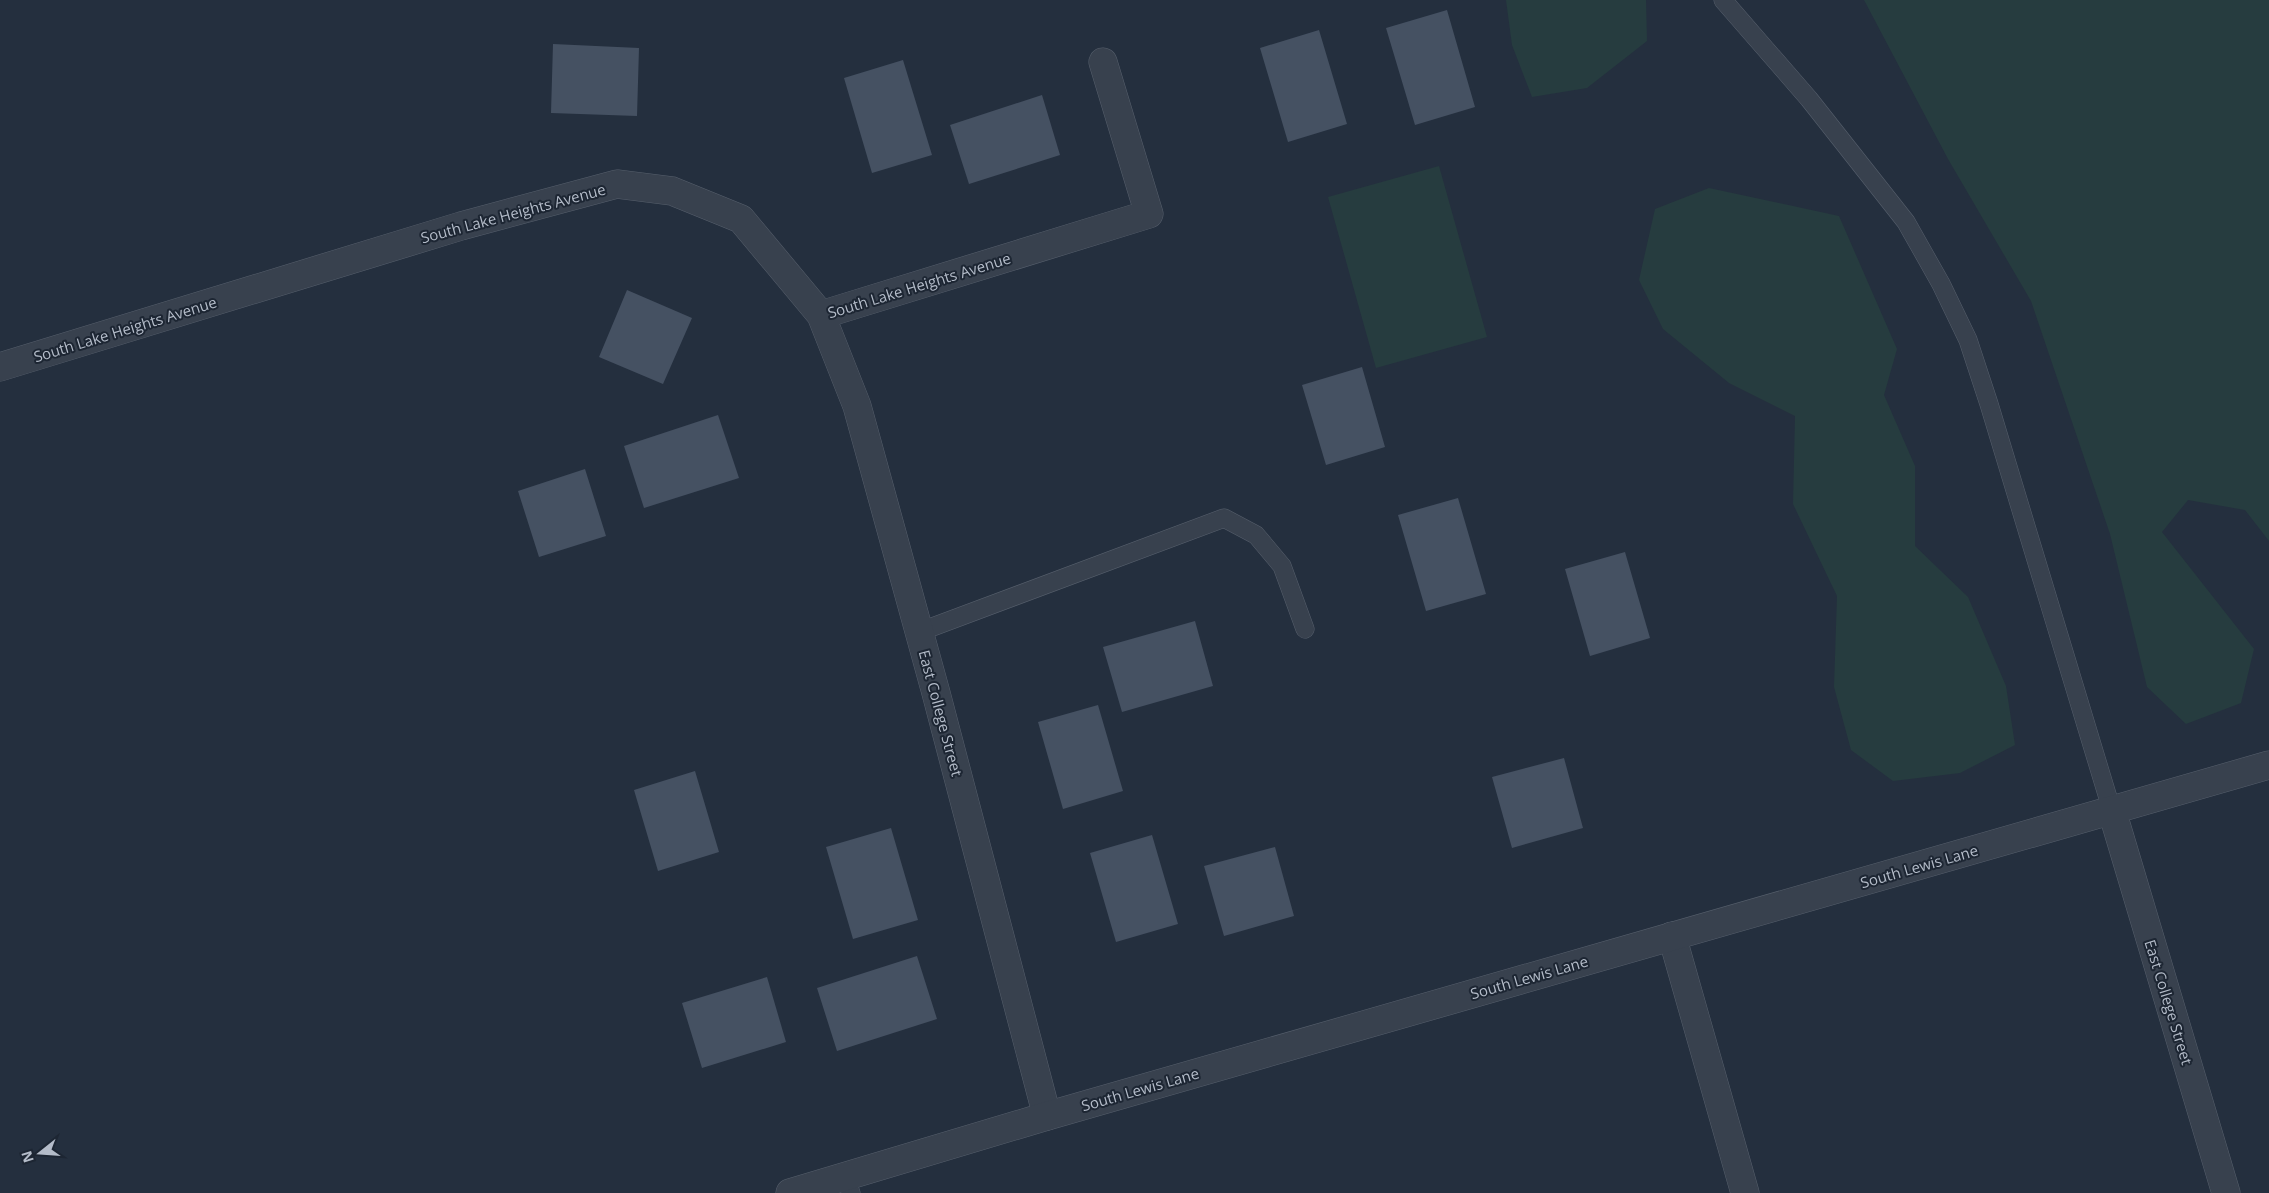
<svg xmlns="http://www.w3.org/2000/svg" width="2269" height="1193" font-family="'Open Sans',sans-serif">
<rect width="100%" height="100%" fill="#242f3e"/>
<path fill="#263c3f" d="M1506,0H1646L1647,41L1587,88L1532,97L1512,45Z
M1864,0H2269V541L2245,510L2188,500L2162,532L2254,649L2241,703L2186,724L2147,687L2110,534L2031,301L1948,159Z
M1439,166L1487,337L1376,368L1328,197Z
M1709,188L1839,216L1897,349L1884,395L1915,466V546L1968,597L2006,686L2015,745L1960,773L1893,781L1851,750L1834,687L1837,596L1793,504L1795,416L1729,383L1663,329L1639,280L1655,209Z"/>
<path fill="#455162" d="M1447,10L1475,107L1415,125L1386,28Z
M1319,30L1347,124L1288,142L1260,48Z
M553,44L639,48L637,116L551,113Z
M903,60L932,155L872,173L844,78Z
M1042,95L1060,155L969,184L950,125Z
M627,290L692,318L663,384L599,357Z
M1362,367L1385,447L1326,465L1302,385Z
M718,415L739,478L644,508L624,446Z
M585,469L606,536L539,557L518,491Z
M1458,498L1486,594L1426,611L1398,515Z
M1625,552L1650,638L1590,656L1565,569Z
M1195,621L1213,686L1122,712L1103,647Z
M1098,705L1123,791L1063,809L1038,722Z
M1564,758L1583,828L1512,848L1492,777Z
M695,771L719,852L658,871L634,790Z
M891,828L918,920L853,939L826,847Z
M1152,835L1178,924L1116,942L1090,853Z
M1275,847L1294,916L1224,936L1204,866Z
M917,956L937,1019L837,1051L817,988Z
M767,977L786,1042L702,1068L682,1003Z"/>
<g fill="none" stroke-linecap="round" stroke-linejoin="round">
<g stroke="#565f6c" stroke-width="19">
<path id="service" d="M1723,0L1809,99L1906,222L1941,284L1968,340L1989,404L2112,811
M919,632L1224,518L1256,535L1282,566L1305,629
M845,1177L851,1193"/>
</g>
<g stroke="#565f6c" stroke-width="29">
<path id="minor" d="M821,315L1149,214L1103,62
M0,367L461,226L617,184L672,191L741,219L821,315L857,406L936,693L1047,1116
M1672,936L1745,1193"/>
</g>
<g stroke="#565f6c" stroke-width="29">
<path id="tertiary" d="M2112,811L2226,1193
M790,1193L1047,1116L2269,765"/>
</g>
<use href="#service" stroke="#38414e" stroke-width="18"/>
<use href="#minor" stroke="#38414e" stroke-width="28"/>
<use href="#tertiary" stroke="#38414e" stroke-width="28"/>
</g>
<g text-anchor="middle" dominant-baseline="central" stroke-width="4" stroke-linejoin="round" paint-order="stroke">
<g font-size="15" fill="#b4bcc9" stroke="#1d2633">
<text transform="translate(513 213) rotate(-15)">South Lake Heights Avenue</text>
<text transform="translate(919 285) rotate(-17)">South Lake Heights Avenue</text>
<text transform="translate(125 329) rotate(-17)">South Lake Heights Avenue</text>
<text transform="translate(941 713) rotate(75)">East College Street</text>
<text transform="translate(1919 866) rotate(-16)">South Lewis Lane</text>
<text transform="translate(1529 977) rotate(-16)">South Lewis Lane</text>
<text transform="translate(2169 1002) rotate(73)">East College Street</text>
<text transform="translate(1140 1089) rotate(-16)">South Lewis Lane</text>
</g>
</g>
<g transform="translate(40 1153) rotate(253)" stroke="#1d2633" stroke-width="4" paint-order="stroke">
<path d="M0-4L9 19L0 12L-9 19Z" fill="#b4bcc9"/>
<text y="-8" font-size="14" font-weight="bold" text-anchor="middle" fill="#b4bcc9">N</text>
</g>
</svg>
